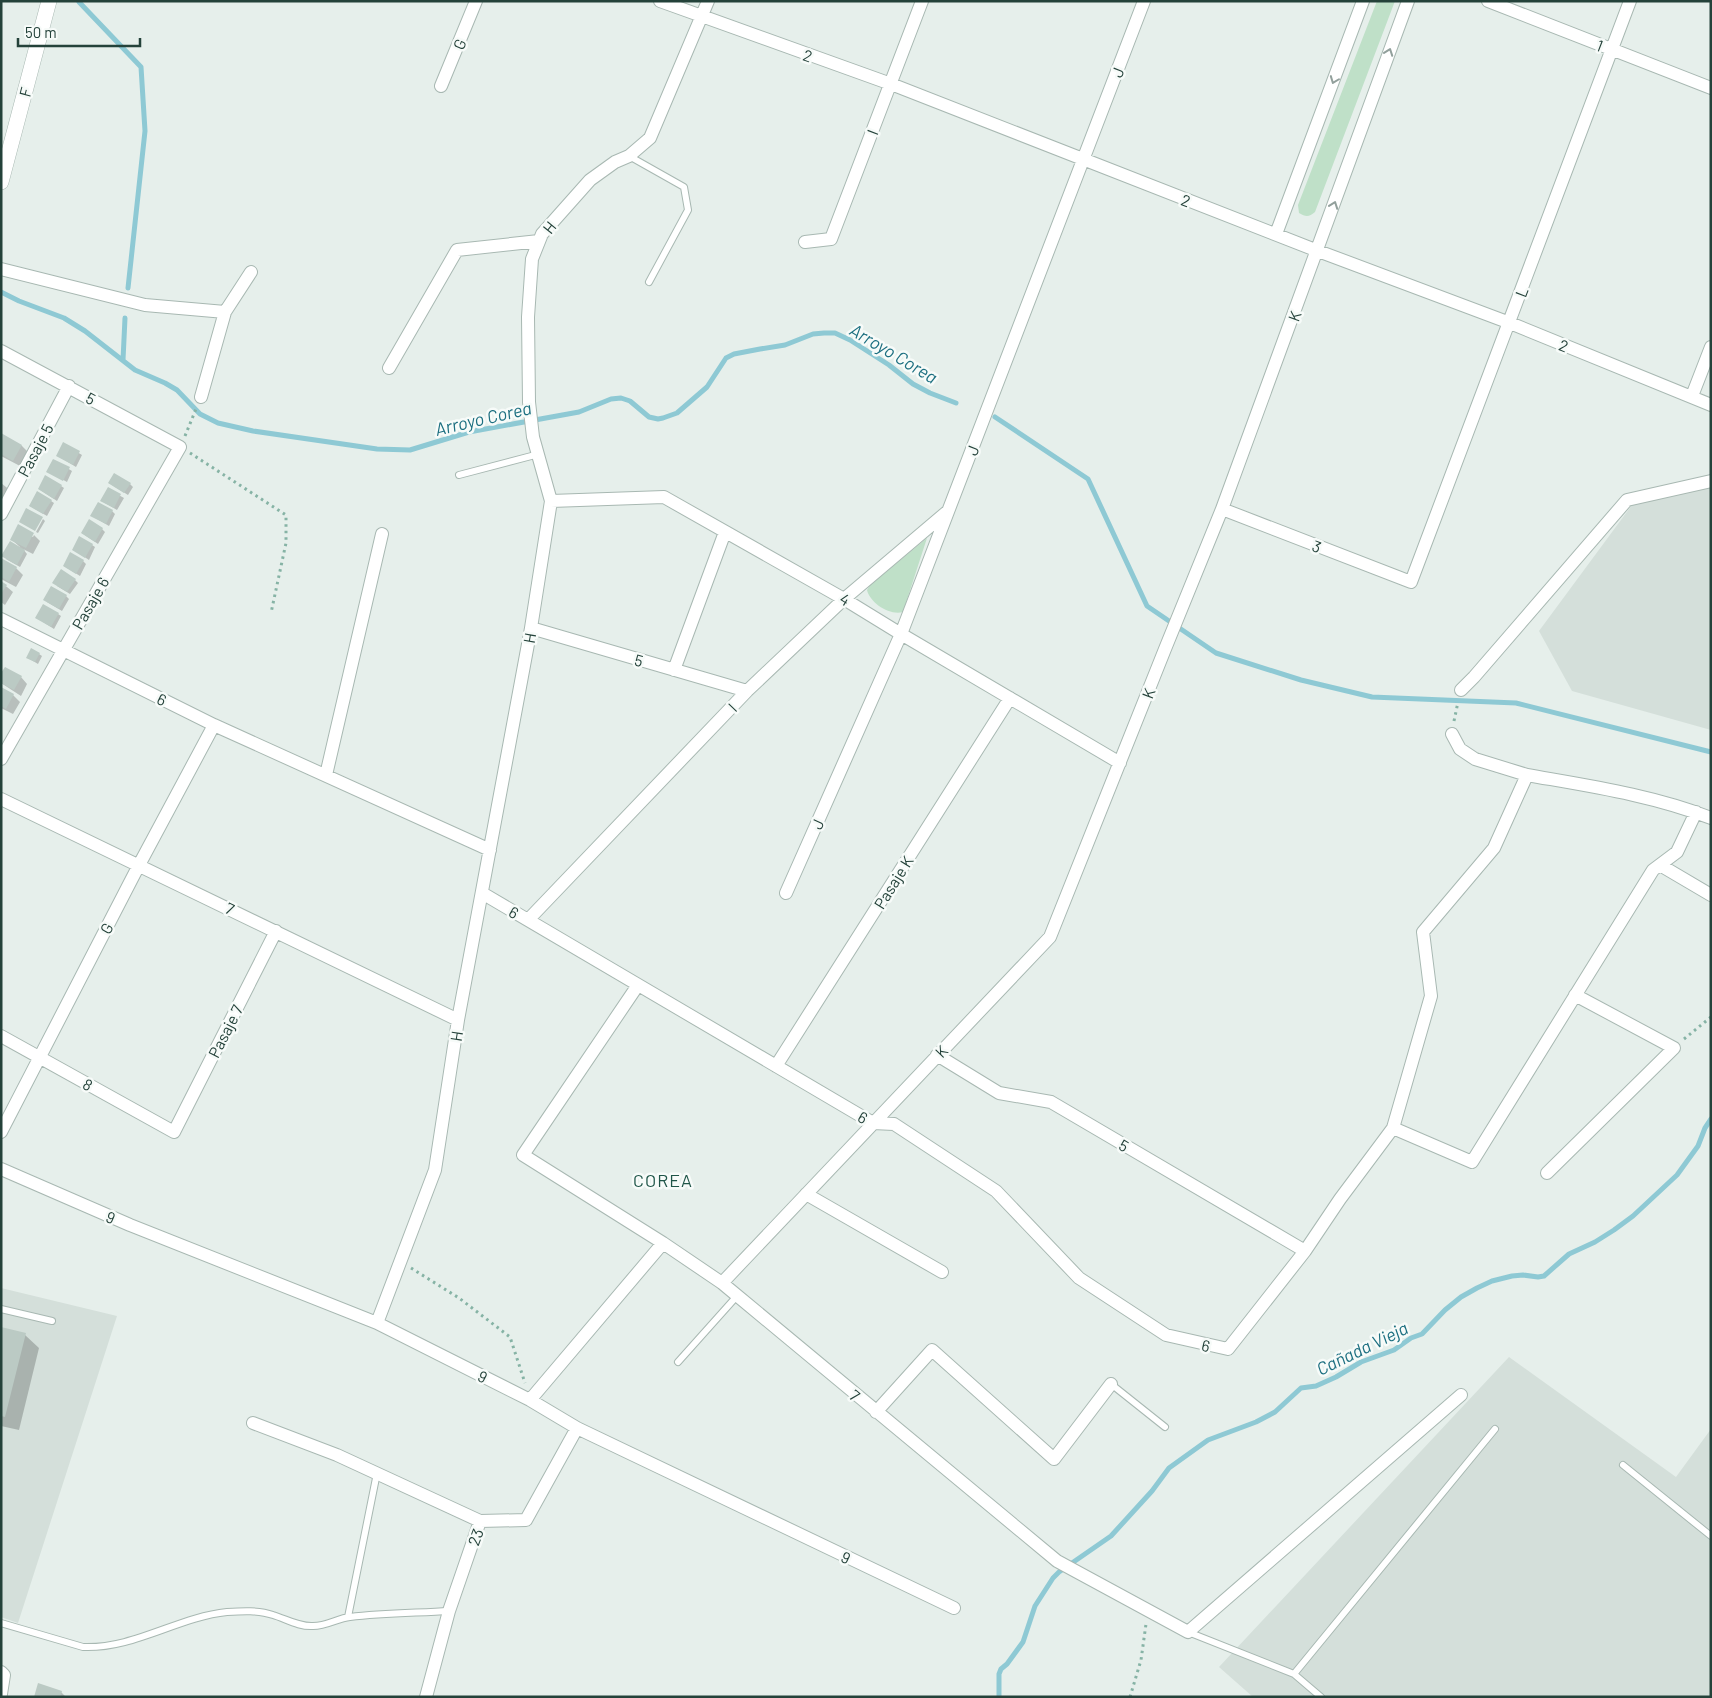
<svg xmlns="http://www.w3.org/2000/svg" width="1712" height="1698" font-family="Barlow,sans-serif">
<rect width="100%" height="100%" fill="#e6efeb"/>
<path fill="#d4dfda" d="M1711,486V730L1572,691L1539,631L1632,505Z
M1,1288L117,1316L18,1623L1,1617Z
M1509,1357L1676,1477L1711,1429V1697H1253L1219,1667Z"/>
<path fill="#bfe0c8" d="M1377,1H1395L1315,212C1309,217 1306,217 1299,213L1298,205Z
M927,538L903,612C890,616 870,603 867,590L870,585Z"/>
<path fill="#0003" d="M1,434L22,446L28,452L20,466L1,456Z
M64,444L82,455L76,467L58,456Z
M54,460L72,471L67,482L49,472Z
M1,483L11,491L1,505Z
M109,483L130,484L133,487L128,495Z
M61,486L64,488L57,501L39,489Z
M108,489L124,498L117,510L105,503Z
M51,501L54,503L47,516L30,506Z
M112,511L115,514L109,526L92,516Z
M43,519L45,521L38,533L36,532Z
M102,529L105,532L98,544L82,533Z
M34,535L40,541L33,554L23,549L27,554L20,567L6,559L20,547L11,539L31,536L33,537Z
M92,545L95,547L89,560L74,550Z
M1,560L16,568L23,575L16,587L1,579Z
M83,561L86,564L80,576L64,566Z
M75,580L78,583L70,594L57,586Z
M1,582L13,592L5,605L1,602Z
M66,596L69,599L62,611L47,602Z
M58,614L61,616L54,629L37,618Z
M39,654L42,656L38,664L28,658Z
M21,677L27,684L21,696L1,683Z
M1,688L13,695L20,702L13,714L1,708Z
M1,1328L25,1335L39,1348L19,1430L1,1426Z
M61,1692L66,1697H35Z"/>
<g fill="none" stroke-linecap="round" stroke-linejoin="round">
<path stroke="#8ec9d4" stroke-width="5" d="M79,2L141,67L145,131L128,288
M1,292L19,301L64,318L85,331L135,370L165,383L177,390L200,414L218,423L253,431L377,449L410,450L469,432L579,412L611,399L621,398L630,401L649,417L658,419L663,418L677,413L707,387L726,358L734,354L760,349L785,345L813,334L824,333H835L850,340L889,365L913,384L930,393L956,403
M123,360L125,318
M995,417L1088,479L1147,606L1216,653L1301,680L1372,697L1516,703L1711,752
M999,1697V1674L1001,1669L1007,1664L1023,1642L1035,1606L1053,1578L1059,1572L1111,1536L1152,1491L1169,1468L1208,1440L1256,1422L1275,1412L1301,1388L1316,1386L1336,1377L1361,1362L1394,1350L1411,1338L1422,1334L1445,1310L1461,1297L1477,1288L1492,1281L1512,1276L1523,1275L1538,1277L1544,1276L1569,1254L1595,1242L1614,1230L1633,1216L1677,1175L1698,1146L1705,1128L1711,1119"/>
</g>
<path fill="#bbcac4" d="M1,433L22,445L13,461L1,454Z
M63,442L80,451L73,465L56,456Z
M53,459L70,467L63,481L46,472Z
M114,473L131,483L124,493L108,483Z
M45,475L62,485L54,499L38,489Z
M108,487L121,494L114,508L100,501Z
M37,491L52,500L43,514L29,506Z
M98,502L113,510L106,524L90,516Z
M26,508L43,517L35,531L19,522Z
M89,519L103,528L95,542L81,533Z
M18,524L34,533L26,548L10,540Z
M79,536L93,544L85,558L72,550Z
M10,541L25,550L17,565L1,556Z
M70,552L84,560L76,574L63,566Z
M1,558L17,567L9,582L1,577Z
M61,569L76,579L67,592L52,583Z
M1,581L7,585L1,594Z
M51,586L67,595L59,609L43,600Z
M43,604L59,613L51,627L35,618Z
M31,648L40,653L35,662L26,658Z
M5,667L22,676L14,690L1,683V673Z
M1,687L14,694L6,709L1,706Z
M1,1327L26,1333L5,1417L1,1416Z
M38,1683L62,1691L60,1697H34Z"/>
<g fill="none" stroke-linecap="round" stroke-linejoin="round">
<g stroke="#a8b8b2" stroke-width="8">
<path id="service" d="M629,156L684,187L688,210L649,282
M459,475L539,454
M1,1309L52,1321
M678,1362L737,1296
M1111,1384L1165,1427
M1623,1465L1711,1536
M348,1617L377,1473
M1,1623L83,1647C134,1649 178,1617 227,1612C242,1611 259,1610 273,1615C286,1619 299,1627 313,1626C327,1626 338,1618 350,1617C383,1613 417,1613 449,1611
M1188,1632L1294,1674
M1321,1697L1294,1674L1495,1429"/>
</g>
<g stroke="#a8b8b2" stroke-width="14">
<path id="minor" d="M660,1L891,84L1318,251L1510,323L1711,405
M1488,1L1711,88
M441,86L476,1
M1276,234L1363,1
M805,242L831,239L922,1
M1,269L145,305L225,312
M1,351L180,447L1,759
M389,368L457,250L539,241
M1692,396L1711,347
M201,397L225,312L251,272
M551,501L664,497L844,599L901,634L1120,763
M1222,509L1411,582L1630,1
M1,514L69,386
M1,619L214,725L490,850
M531,628L747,691
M674,670L725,532
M1461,690L1474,677L1627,500L1711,481
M326,775L382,534
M1527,775C1589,786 1652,795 1711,818
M1,799L458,1020
M1660,865L1711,895
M482,893L873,1123L894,1124L996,1191L1079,1278L1166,1335L1228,1349L1305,1251L1340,1199L1393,1128L1431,996L1423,932L1494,848L1527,775L1475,759L1460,749L1452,734
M786,893L901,634L1144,1
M528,920L747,691L844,599L948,511
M638,985L523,1155L663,1243L722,1283L1057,1561L1188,1632L1461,1395
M1,1036L174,1132L276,931
M937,1055L999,1093L1051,1102L1305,1251
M776,1066L1010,698
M1393,1128L1472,1162L1653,870L1677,852L1696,812
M1,1132L139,865L214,725
M1,1169L130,1225L377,1323L530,1400L577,1428L954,1608
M1547,1173L1674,1048L1575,995
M806,1194L942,1272
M722,1283L1050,937L1165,649L1222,509L1408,1
M377,1323L435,1170L458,1020L531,628L551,501L533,437L529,402L528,317L532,259L542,234L590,180L615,162L629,156L650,138L708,1
M530,1400L663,1243
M876,1412L932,1350L1054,1459L1111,1384
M253,1423L337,1455L480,1521
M1,1672L4,1675L1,1694
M426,1697L449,1611L480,1521L526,1520L577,1428"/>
</g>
<g stroke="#a8b8b2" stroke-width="16">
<path id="tertiary" d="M1,182L49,1"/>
</g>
<path stroke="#86b3a5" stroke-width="3" stroke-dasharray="2.5 4" stroke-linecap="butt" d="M185,436L196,409
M190,453L286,515V543L271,613
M1454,721L1458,702
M1684,1039L1711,1017
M411,1268L459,1298L510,1337L525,1383
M1130,1697L1141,1660L1146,1624"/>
<use href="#service" stroke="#fff" stroke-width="6"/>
<use href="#minor" stroke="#fff" stroke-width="12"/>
<use href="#tertiary" stroke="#fff" stroke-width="15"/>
</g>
<defs><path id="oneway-chevron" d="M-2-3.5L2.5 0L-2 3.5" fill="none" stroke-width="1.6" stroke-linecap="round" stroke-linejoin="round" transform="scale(1.25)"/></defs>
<g stroke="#92a09c">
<use href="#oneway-chevron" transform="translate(1389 52) rotate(-70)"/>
<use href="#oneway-chevron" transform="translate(1334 80) rotate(111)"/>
<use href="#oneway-chevron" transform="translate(1334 205) rotate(-70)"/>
</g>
<g text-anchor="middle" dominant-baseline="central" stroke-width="5" stroke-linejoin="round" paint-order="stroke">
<g font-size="16" fill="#24423a" stroke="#f7fbf9">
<text transform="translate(459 44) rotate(-68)">G</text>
<text transform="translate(1600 45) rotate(21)">1</text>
<text transform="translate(808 55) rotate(20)">2</text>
<text transform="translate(1117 72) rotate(-69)">J</text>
<text transform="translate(25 92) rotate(-75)">F</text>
<text transform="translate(872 132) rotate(-69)">I</text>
<text transform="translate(1186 200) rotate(21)">2</text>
<text transform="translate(549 227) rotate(-51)">H</text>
<text transform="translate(1521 292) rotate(-69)">L</text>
<text transform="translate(1294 316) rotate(-70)">K</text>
<text transform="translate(1564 345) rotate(22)">2</text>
<text transform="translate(91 398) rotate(29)">5</text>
<text transform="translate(35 450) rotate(-62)">Pasaje 5</text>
<text transform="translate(972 450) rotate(-69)">J</text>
<text transform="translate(1317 546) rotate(21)">3</text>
<text transform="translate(845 599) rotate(31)">4</text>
<text transform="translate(90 603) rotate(-60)">Pasaje 6</text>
<text transform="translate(529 638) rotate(-80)">H</text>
<text transform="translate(639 660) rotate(16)">5</text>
<text transform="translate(1148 693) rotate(-69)">K</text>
<text transform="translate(162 699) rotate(26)">6</text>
<text transform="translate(732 707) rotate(-46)">I</text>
<text transform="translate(817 824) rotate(-66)">J</text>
<text transform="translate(893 882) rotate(-58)">Pasaje K</text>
<text transform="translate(230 908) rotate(26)">7</text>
<text transform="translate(514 912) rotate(30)">6</text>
<text transform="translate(106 928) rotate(-62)">G</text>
<text transform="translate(225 1031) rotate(-63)">Pasaje 7</text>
<text transform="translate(456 1036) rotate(-81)">H</text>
<text transform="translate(941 1051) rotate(-46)">K</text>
<text transform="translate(88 1084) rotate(29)">8</text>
<text transform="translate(863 1117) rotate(30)">6</text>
<text transform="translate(1124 1145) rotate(31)">5</text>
<text transform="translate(111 1217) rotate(23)">9</text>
<text transform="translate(1206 1345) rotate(13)">6</text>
<text transform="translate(483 1376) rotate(27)">9</text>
<text transform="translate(855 1395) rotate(40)">7</text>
<text transform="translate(475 1537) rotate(-70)">23</text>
<text transform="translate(846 1557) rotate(26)">9</text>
</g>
<g font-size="18" font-style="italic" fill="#1c6f80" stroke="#f7fbf9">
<text transform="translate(894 353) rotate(31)">Arroyo Corea</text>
<text transform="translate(483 418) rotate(-13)">Arroyo Corea</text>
<text transform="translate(1362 1348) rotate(-26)">Cañada Vieja</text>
</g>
<g font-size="18" letter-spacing="1" fill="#1f5548" stroke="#f7fbf9">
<text x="663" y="1180">COREA</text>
</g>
</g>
<rect width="1712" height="1698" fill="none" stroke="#24423a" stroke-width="5"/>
<path d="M18 38v8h122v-8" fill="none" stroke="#24423a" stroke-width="2.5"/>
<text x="25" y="38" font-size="15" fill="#24423a" stroke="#f7fbf9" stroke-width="4" paint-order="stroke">50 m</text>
</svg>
